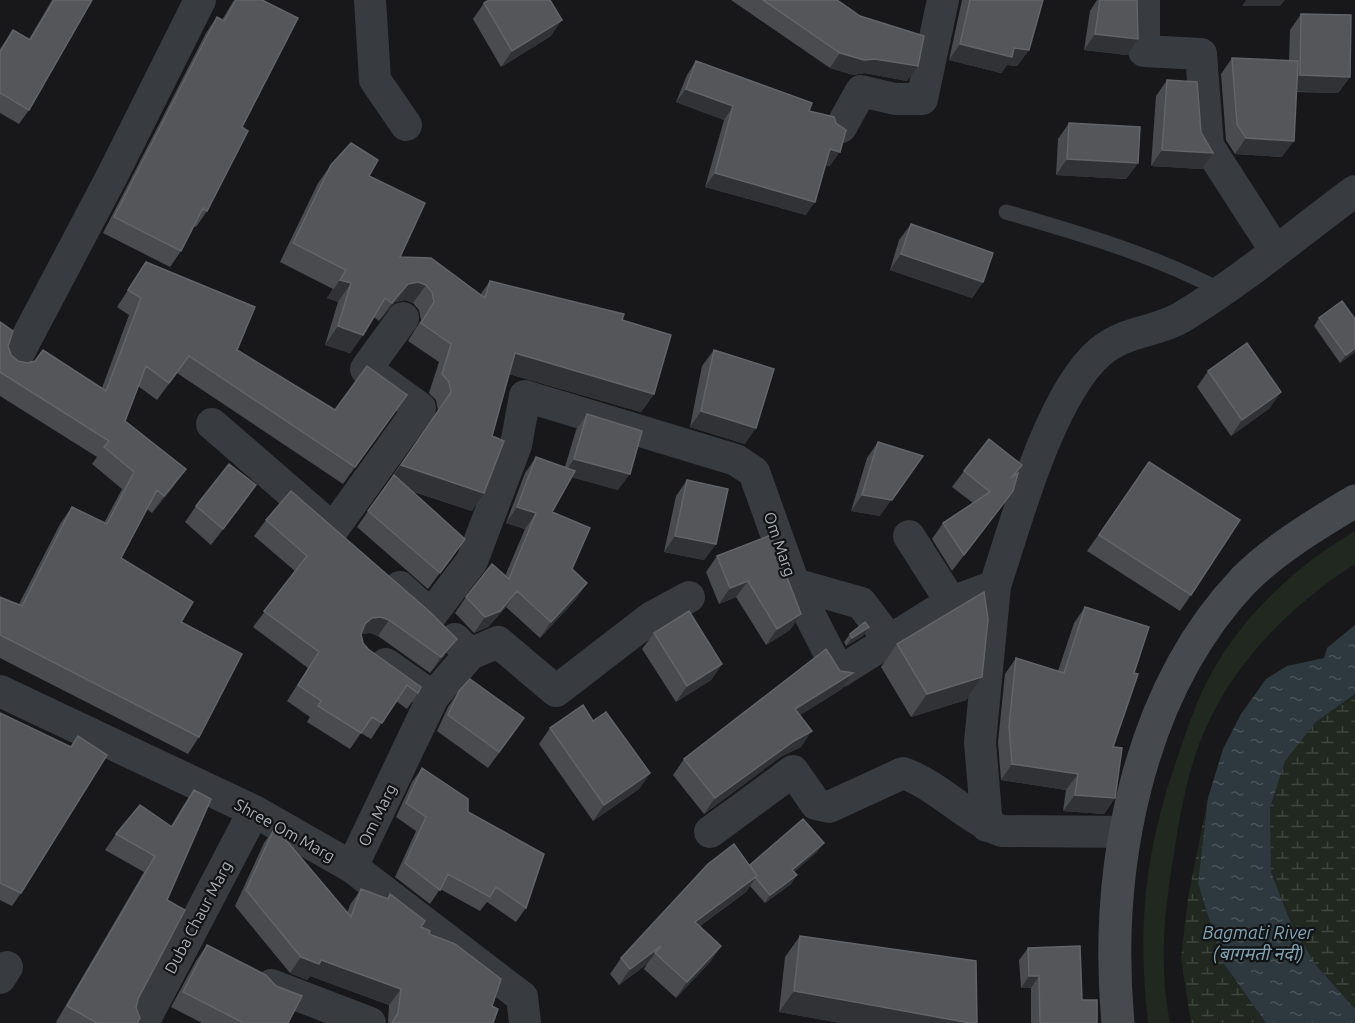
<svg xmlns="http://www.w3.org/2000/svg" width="1355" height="1023" font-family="Ubuntu,'Noto Sans Devanagari',sans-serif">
<defs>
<pattern id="wetland-marsh" width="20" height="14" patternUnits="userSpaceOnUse" patternTransform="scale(1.5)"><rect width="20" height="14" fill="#20281f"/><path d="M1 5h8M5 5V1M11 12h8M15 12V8" fill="none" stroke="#3e453d"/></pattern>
<pattern id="water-ripples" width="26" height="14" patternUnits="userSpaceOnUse" patternTransform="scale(1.5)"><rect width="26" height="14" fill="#2d393e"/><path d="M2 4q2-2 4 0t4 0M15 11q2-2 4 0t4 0" fill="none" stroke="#495358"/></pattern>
</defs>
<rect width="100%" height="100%" fill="#18181a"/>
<path fill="#20281f" d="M1355,531V564C1294,603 1239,657 1208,723C1188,765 1180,814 1173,860C1164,914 1159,968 1170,1023H1148C1137,927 1145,850 1177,759C1187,730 1196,700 1211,674C1244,614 1297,565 1355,531Z"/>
<path fill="url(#wetland-marsh)" d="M1355,694V1009L1315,964L1290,921L1271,872L1270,808L1285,761L1316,722Z
M1208,798L1198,883L1222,961L1266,1023H1191L1181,958L1188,898Z"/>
<path fill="url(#water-ripples)" d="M1355,625V694L1316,722L1285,761L1270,808L1271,872L1290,921L1315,964L1355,1009V1023H1266L1222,961L1198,883L1208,798L1223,749L1241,714L1266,679L1287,666L1324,658L1327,648Z"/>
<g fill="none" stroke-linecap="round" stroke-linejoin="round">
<path stroke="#383b3f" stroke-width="15" d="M1006,212C1081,234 1155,255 1224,292"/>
<path stroke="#383b3f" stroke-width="32" d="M370,0L375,80L406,125
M1144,0V51L1201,54L1208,146L1275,250
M841,127L861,91L895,99H922L943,0
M14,362L112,176L200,0
M212,424L324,521
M333,529L420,408L366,369L403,318
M909,536L951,602
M794,584L861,603L889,640
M995,586C1016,522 1050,395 1100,352C1126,330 1155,333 1182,317C1243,280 1298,233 1355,191
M400,587L431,615L472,561L516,445L525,396L736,460L754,472L794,584L839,672L951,602L995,586L980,742L987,826
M470,654L498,642L556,691L652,617L689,597
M386,664L433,697L470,654L455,639
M0,691L254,811L352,867L522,997L525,1023
M710,832L793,771L816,804L829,807L903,773C939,786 966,818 1002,831L1126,832
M352,867L433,697
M0,978L7,967
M271,985L370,1023
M143,1023L254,811"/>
<path stroke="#464a4f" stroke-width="33" d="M1118,1023C1104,871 1136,694 1244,580C1276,548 1317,524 1355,501"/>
</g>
<path fill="#494b4f" d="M52,0H92L29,110L19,124L0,113V49L13,30L29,39Z
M234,0H262L242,127L207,211L196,227L194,226L181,251L170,267L103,233L206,33L217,17L222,20Z
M731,0H837L907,81L865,73L853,75L830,68Z
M962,0H1043L1029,50L1017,66L1007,65L1001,73L949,60Z
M1097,0H1137L1127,55L1084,50L1090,11Z
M484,3L551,36L501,67L473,19Z
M1301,14L1350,77L1338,93L1296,92L1282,157L1235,154L1226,140L1221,74L1232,58L1289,61L1290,30Z
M696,61L809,111L830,166L825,165L806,215L705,187L724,120L676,102L687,75Z
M1167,80L1201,132L1213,153L1202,169L1151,166L1156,96Z
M1069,123L1138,163L1126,179L1056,175L1058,139Z
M331,165L369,176L400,257L480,295L490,281L622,320L654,394L641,412L509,374L472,511L411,491L465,539L428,589L357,527L438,410L436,400L429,393L439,362L408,341L421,320L419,310L413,303L405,300L395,302L379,321L374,317L363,335L350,353L325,345L338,302L327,298L333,289L280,262L318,183Z
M911,224L983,282L972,298L890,270L899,240Z
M146,262L237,350L335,410L407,395L343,484L177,373L157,400L138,386L125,421L174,486L152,513L147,509L121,558L181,622L199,737L188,754L0,658V597L19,604L60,524L72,507L104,523L122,489L92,464L97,457L0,396V322L11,355L18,361L102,388L129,315L117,307Z
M1319,318L1355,352L1340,363L1314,326Z
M714,350L745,444L690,427L702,366Z
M1208,371L1270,408L1231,436L1197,387Z
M587,414L618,490L572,477L552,512L572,569L587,583L576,599L540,638L506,607L488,627L474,633L455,613L466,597L505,576L525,529L506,523L525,473L536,457L565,467L576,430Z
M878,442L880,516L851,511L867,458Z
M1149,462L1191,595L1180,611L1087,551Z
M964,471L1013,477L1001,507L952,571L932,539L943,523L973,503L952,487Z
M687,480L716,544L704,560L664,552L676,496Z
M245,501L211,545L185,522L196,506Z
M266,520L445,655L430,673L378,636L370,633L361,634L363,643L368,649L418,693L407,709L396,701L371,739L361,733L350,749L307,722L310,717L287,701L308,668L253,627L295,571L254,536Z
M717,556L801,614L790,630L766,645L736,597L719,604L706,572Z
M1085,607L1134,673L1113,747L1115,798L1104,814L1063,811L1066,790L1001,780L998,742L1005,674L1016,658L1058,671L1074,623Z
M654,633L722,664L711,680L676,702L642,649Z
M850,634L863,636L846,646L844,642Z
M897,644L982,677L966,700L911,717L881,667Z
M840,671L853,673L842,689L800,715L801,747L782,756L704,814L673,775L684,759Z
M459,691L513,734L488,768L437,731L448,707Z
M0,713L71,747L78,736L21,893L12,906L0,900Z
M593,721L650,773L639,789L593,821L539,744L550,728Z
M422,768L468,812L526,908L516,922L487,902L480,911L440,889L430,904L395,877L416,831L396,817L412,782Z
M194,790L167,900L138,999L136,1008L137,1023H58L56,1022L144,872L105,850L116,834L171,826L183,806Z
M275,827L347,913L350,905L361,889L387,899L390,894L421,927L429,934L492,1006L493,1023H388L389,1005L310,976L307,980L290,973L235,906L264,843Z
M818,851L794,872L791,884L765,903L750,886L746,892L700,926L721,946L710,962L676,998L644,969L647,964L619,985L610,974L621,958L750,865Z
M800,936L977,1023H841L779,1012L785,957Z
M207,945L288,1023H202L171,1007L196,961Z
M1028,948L1082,1000L1097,1023H1031V988H1021L1019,960Z"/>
<path fill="#313235" d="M1246,0H1285L1280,6H1242Z
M562,20L551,36L501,67L512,51Z
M1095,34L1138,39L1127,55L1084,50Z
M960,44L1014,48L1029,50L1017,66L1007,65L1001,73L949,60Z
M840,53L875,59L918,66L907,81L865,73L853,75L830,68Z
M1300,75L1350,77L1338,93L1288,91Z
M686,89L733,106L724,120L676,102Z
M1246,138L1294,141L1282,157L1235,154Z
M830,149L840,152L830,166L820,163Z
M1162,150L1213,153L1202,169L1151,166Z
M1067,159L1138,163L1126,179L1056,175Z
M715,173L815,202L806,215L705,187Z
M901,254L983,282L972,298L890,270Z
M340,280L351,283L338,302L327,298Z
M418,282L426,285L413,303L405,300L395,302L379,321L392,303L408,284Z
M338,326L363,335L350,353L325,345Z
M1355,348V352L1340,363L1346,355Z
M515,353L654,394L641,412L502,372Z
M1281,392L1270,408L1231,436L1242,420Z
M701,411L756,428L745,444L690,427Z
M923,456L880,516L851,511L862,495Z
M574,459L630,474L618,490L563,475Z
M401,465L484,493L472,511L388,483Z
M186,469L174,486L152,513L164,496Z
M256,485L245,501L211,545Z
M517,507L536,513L525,529L506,523Z
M675,536L716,544L704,560L664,552Z
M465,539L454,555L428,589L440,573Z
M748,581L736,597L719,604L730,588Z
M587,583L576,599L540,638L551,622Z
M517,591L506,607L488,627L474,633L485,617Z
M801,614L790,630L766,645L777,629Z
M381,617L389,620L378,636L370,633L361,634L365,624L372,618Z
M869,627L863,636L846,646L852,638Z
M457,639L445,655L430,673L441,657Z
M722,664L711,680L676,702L687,686Z
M853,673L842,689L784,725L795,709Z
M982,677L966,700L911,717L927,694Z
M812,731L801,747L782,756L704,814L715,798L794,741Z
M1012,764L1078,774L1066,790L1001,780Z
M650,773L639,789L593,821L604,805Z
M1075,795L1115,798L1104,814L1063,811Z
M824,843L818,851L787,878L792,870Z
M797,875L791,884L765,903L770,895Z
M757,876L746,892L684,937L695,922Z
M661,946L647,964L619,985L630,969Z
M721,946L710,962L676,998L687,982Z
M301,957L321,960L401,989L389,1005L310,976L307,980L290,973Z
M1029,976H1039L1031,988H1021Z
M794,991L970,1023H841L779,1012Z"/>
<path fill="#54565a" stroke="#616469" stroke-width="1.5" d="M54,0H92L29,110L0,93V52L13,30L30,40Z
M236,0H262L298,18L242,127L248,131L207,211L203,208L181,251L114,217L217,17L224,21Z
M489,0H550L562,20L512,51L484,3Z
M763,0H837L860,16L924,36L918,66L875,59L864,60L840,53Z
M970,0H1043L1029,50L1014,48L1012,57L960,44Z
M1100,0H1137L1138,39L1095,34Z
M1301,14L1351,15L1350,77L1300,75Z
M1232,58L1298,61L1294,141L1246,138L1237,124Z
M696,61L812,103L809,111L834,117L836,123L846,130L840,152L830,149L815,202L715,173L733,106L686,89Z
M1167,80L1197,82L1201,132L1213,153L1162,150Z
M1069,123L1140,127L1138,163L1067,159Z
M351,143L378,160L369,176L425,203L400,257L431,258L485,298L490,281L624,314L622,320L671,335L654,394L515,353L492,436L504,441L484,493L401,465L451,392L449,382L442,374L451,344L421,323L434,302L432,292L426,285L418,282L408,284L392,303L385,298L363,335L338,326L351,283L340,280L346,270L293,243L331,165Z
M911,224L993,253L983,282L901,254Z
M146,262L255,307L237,350L335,410L367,366L407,395L355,467L189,356L169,383L146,366L125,421L186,469L164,496L157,490L121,558L193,602L181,622L242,654L199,737L0,635V597L22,606L72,507L107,524L134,472L104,447L109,441L0,372V322L13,331L8,346L11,355L18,361L27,363L35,361L43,350L106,391L141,298L128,290Z
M1342,301L1355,319V348L1346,355L1319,318Z
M1247,343L1281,392L1242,420L1208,371Z
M714,350L774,369L756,428L701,411Z
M587,414L642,431L630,474L574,459Z
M989,439L1022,465L1011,478L1018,473L1013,491L964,555L943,523L990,492L964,471Z
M878,442L923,456L892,500L862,495Z
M536,457L575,471L552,512L590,528L572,569L587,583L551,622L517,591L500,611L485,617L466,597L492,564L509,579L536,513L517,507Z
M1149,462L1240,520L1191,595L1099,535Z
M229,464L256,485L223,529L196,506Z
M394,475L465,539L440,573L368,511Z
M687,480L728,489L716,544L675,536Z
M291,491L430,612L457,639L441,657L389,620L381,617L372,618L365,624L361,634L363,643L368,649L421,687L418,693L407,685L382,723L372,717L361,733L318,706L321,701L298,685L319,652L264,611L307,556L266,520Z
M771,535L801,614L777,629L748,581L730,588L717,556Z
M984,592L988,619L982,677L927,694L897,644Z
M1085,607L1149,627L1134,673L1138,674L1113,747L1122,748L1115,798L1075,795L1078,774L1012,764L1009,726L1016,658L1064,673Z
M689,611L722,664L687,686L654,633Z
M865,622L869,627L852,638L850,634Z
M826,649L840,671L853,673L795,709L812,731L794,741L715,798L684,759Z
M470,679L524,718L499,752L448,715L459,691Z
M583,705L593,721L606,712L650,773L604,805L550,728Z
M0,713L71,747L78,736L107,755L21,893L0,883Z
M422,768L468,799V812L544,854L526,908L496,887L490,897L448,874L440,890L405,863L426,817L406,803Z
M194,790L211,799L167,900L185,910L138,999L136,1008L140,1018L137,1023H97L67,1006L155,856L116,834L140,805L172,827Z
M803,819L824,843L792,870L797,875L770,895L756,878L757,876L750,865Z
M275,827L351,917L361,889L388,899L390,894L425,921L421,927L430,931L429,934L455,944L501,979L492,1006L498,1009L493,1023H392L398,1013L401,989L321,960L319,964L301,957L246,890Z
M734,844L757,876L695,922L721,946L687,982L655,953L661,946L630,969L621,958L708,864Z
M800,936L976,961L977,1023H970L794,991Z
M207,945L266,975L276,986L302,996L288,1023H244L183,992Z
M1080,946L1082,1000H1097V1023H1040L1039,976H1029L1028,948Z"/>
<g text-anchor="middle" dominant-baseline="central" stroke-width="4.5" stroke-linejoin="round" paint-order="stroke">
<g font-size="16" fill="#aab1b9" stroke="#121315">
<text transform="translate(780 544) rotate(71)">Om Marg</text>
<text transform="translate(377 815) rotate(-64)">Om Marg</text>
<text transform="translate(285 830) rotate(29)">Shree Om Marg</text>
<text transform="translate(198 917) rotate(-62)">Duba Chaur Marg</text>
</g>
<g font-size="18" font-style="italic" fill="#81a5b4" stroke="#121315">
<text x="1258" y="932">Bagmati River<tspan x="1258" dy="21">(बागमती नदी)</tspan></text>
</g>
</g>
</svg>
